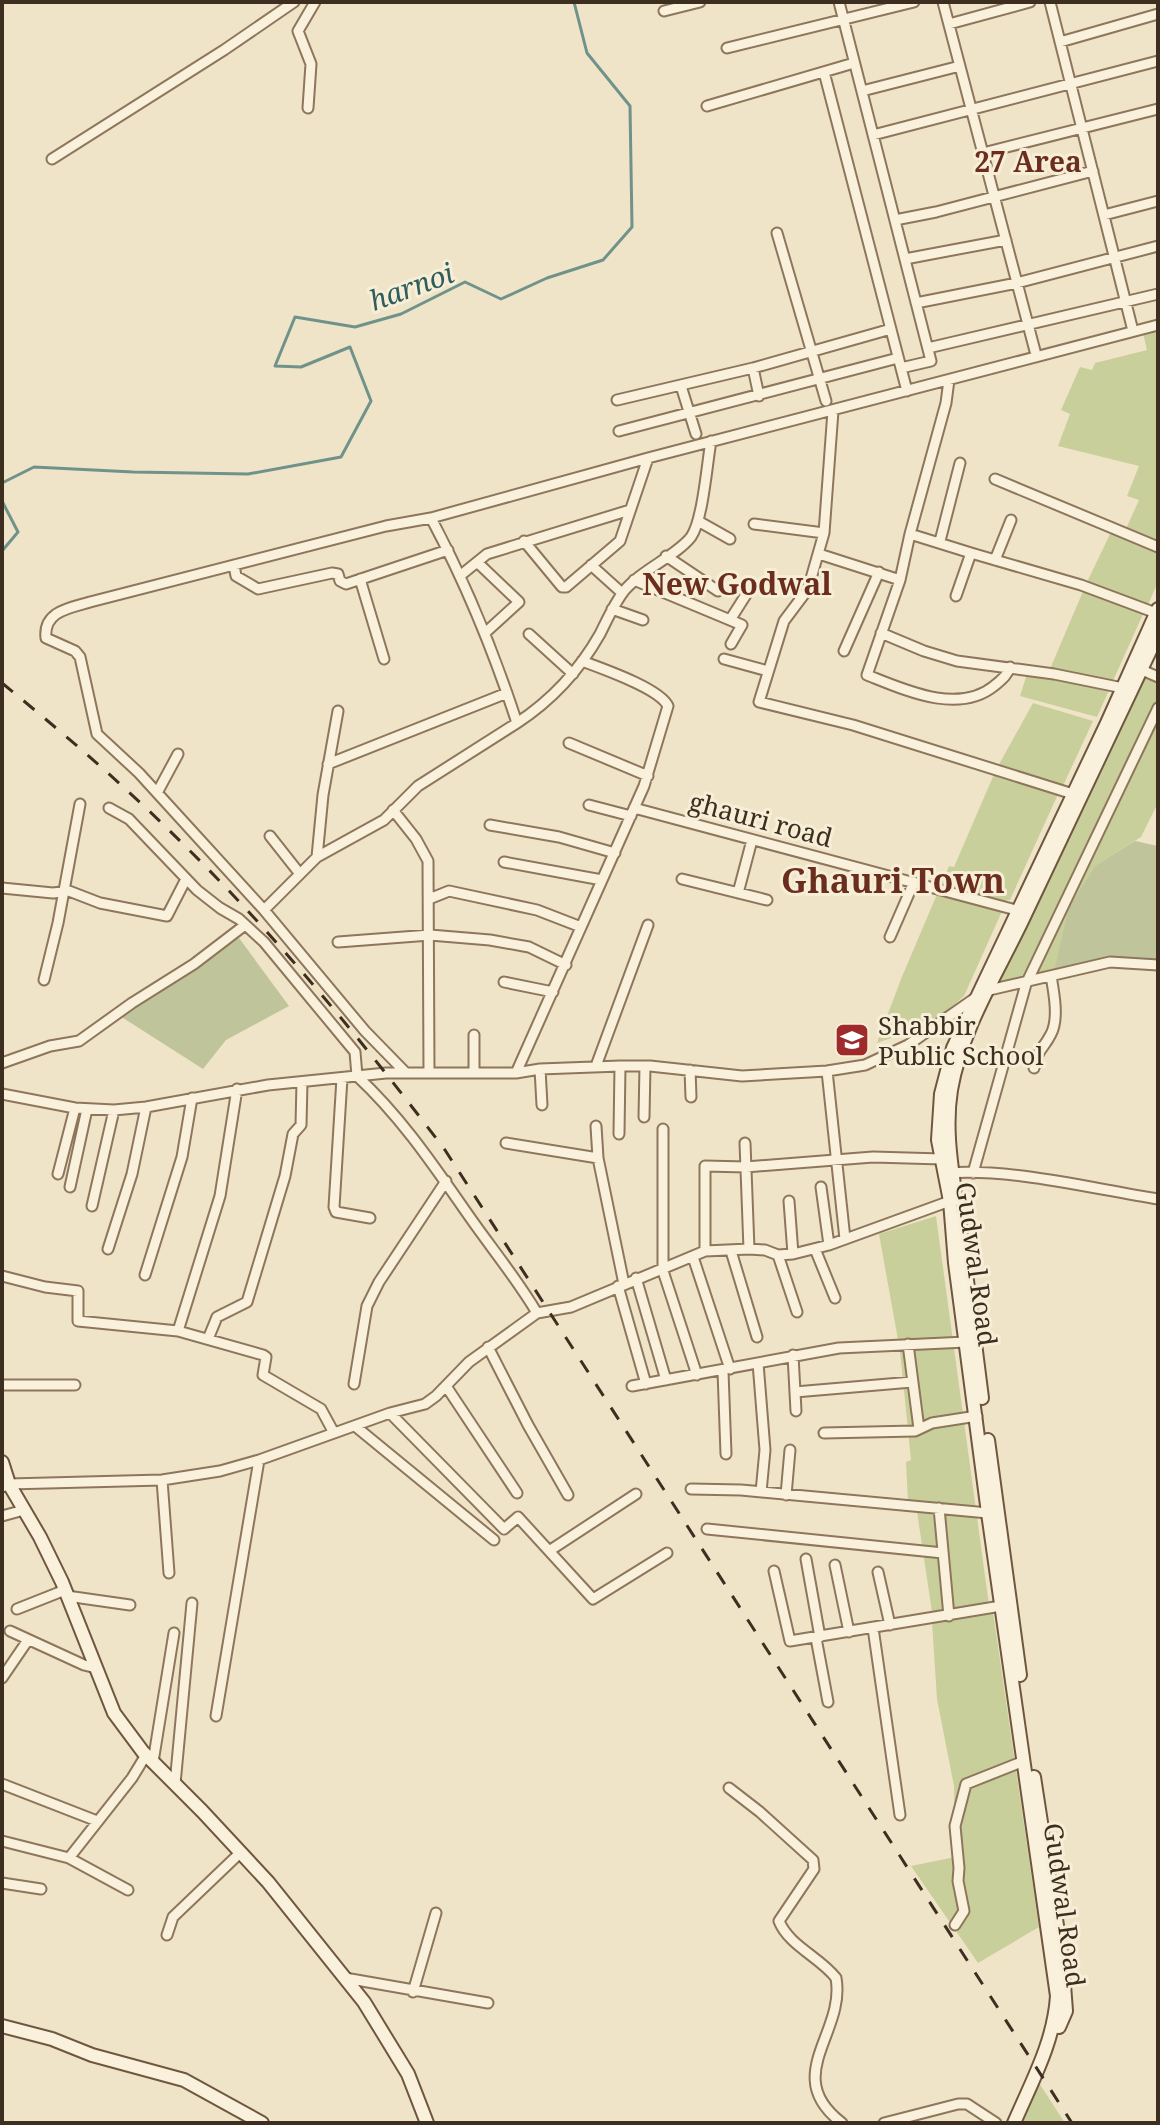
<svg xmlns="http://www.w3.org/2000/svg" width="1160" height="2125" font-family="'Noto Serif',serif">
<rect width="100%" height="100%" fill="#f0e4c8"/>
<path fill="#c9cf9b" d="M1158,329V543L1125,531L1139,500L1127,496L1139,466L1058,446L1070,414L1061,410L1080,367L1092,370L1095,363L1147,350L1143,333Z
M1112,530L1158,552V582L1147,607L1087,582Z
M1084,589L1144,612L1112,683L1050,669Z
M1027,674L1110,688L1097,717L1020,696Z
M1144,675L1158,680V803L1141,837L1096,865L1053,976L997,984Z
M1033,703L1093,721L1062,788L997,768Z
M995,772L1059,792L1010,900H1007L964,996L940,1017L917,1029L877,1043L901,979L949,866L954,867Z
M936,1216L989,1605L932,1612L916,1505L908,1502L906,1462L911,1460L900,1351L879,1234Z
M993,1612L1039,1927L978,1963L911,1866L955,1857L954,1786L937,1699L932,1622Z
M1039,2083L1065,2123H1021Z"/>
<path fill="#bfc49a" d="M1135,841L1158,846V965L1108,962L1053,976L1069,907L1096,865Z
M239,938L289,1006L226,1040L203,1069L120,1016Z"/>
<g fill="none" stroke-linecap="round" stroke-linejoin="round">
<path stroke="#6f938a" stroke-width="3" d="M2,483L34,467L133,472L248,474L341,457L371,401L350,347L301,367L275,366L295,317L355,327L401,314L465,282L501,299L547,278L603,260L632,227L630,106L587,53L574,2
M2,501L18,532L2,551"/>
<g stroke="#8d765c" stroke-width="13">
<path id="street" d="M943,2L1035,351
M1050,2L1132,327
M664,11L700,2
M949,24L1030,2
M1060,42L1158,14
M727,48L914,2
M824,72L901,368L931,361L839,2
M862,91L960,66
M707,106L854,63
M308,108L311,64L298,31L315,2
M873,135L1158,61
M983,153L1158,109
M52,159L224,50L294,2
M1104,215L1158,201
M895,220L936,212L1093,171
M777,233L826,401
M905,259L1006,240
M916,303L1017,283L1158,246
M928,348L1158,294
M753,368L759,396
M901,368L907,391
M949,380L946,403L910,534L900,580L867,675C905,690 958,715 994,686C1001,680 1007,676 1010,667
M681,386L696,434
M617,400L753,368L891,329
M833,411L824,533L808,589L784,621L759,702L853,725L1073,794
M619,431L898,358
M995,479L1158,547
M698,521L730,539
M754,524L824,533
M910,534L971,553
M524,541L562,587H566L620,541L648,458
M940,541L960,463
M819,554L900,580
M666,556L718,591
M995,560L1011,520
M477,562L519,602L485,633
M234,565L236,576L258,589L332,573L338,574L340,581L346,584L448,550
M591,565L622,593
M461,575L487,554L630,510
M360,579L384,659
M634,580L730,620L749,590
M956,596L971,553L1081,585L1156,613
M612,609L643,620
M730,620L742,625L731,644
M881,633L924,651L957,661L1054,674L1123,688
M529,634L573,674
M844,651L879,572
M724,659L768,671
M1142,670L1158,677
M517,723C552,700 579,671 600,634C607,620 614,604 624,591C641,570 676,556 691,537C703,520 707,463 711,441
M569,743L648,776
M328,764L507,693
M157,793L178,754
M589,805L631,816
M109,808L129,819L197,890L220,908L239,919L264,942L355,1052L357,1076C402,1118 434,1166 469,1216C492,1249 517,1279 537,1313
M634,808L1016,910
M393,810L416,839L428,861L429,1073
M490,825L559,837L615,853
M270,836L300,874
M317,857L323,795L338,711
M504,862L602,880
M682,879L767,900
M2,888L53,893L69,891L100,903L167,916L186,879
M738,893L752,840
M429,899L449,891L537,910L581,927
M264,910L317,857L384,820L418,786L517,723C494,652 466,584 431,518
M890,937L914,882
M338,942L430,935L490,940L529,947L566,965
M44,980L58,923L80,804
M504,982L553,992
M985,991L1110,962L1158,965
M2,1063L50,1046L79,1041L132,1003L194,964L245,925
M596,1066L648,925
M1034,1068C1038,1048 1043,1050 1051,1034C1059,1019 1054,993 1051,976
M540,1069L542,1105
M690,1070L691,1097
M827,1071L845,1239
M406,1073L365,1031L264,910L139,773L97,734L80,657L75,651L46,638C43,611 70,608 90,602L386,526L431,518L648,458L1158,325
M474,1073V1035
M516,1073L644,786L668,706C659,688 603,669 582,661
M342,1078L334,1207L336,1212L370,1218
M2,1094L75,1108L114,1110L146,1107L268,1085L386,1073H516L540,1069L620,1066H650L742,1076L827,1071L865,1065L908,1045L978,996
M644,1117L645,1066
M596,1126L598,1158L624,1284
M663,1129V1271L697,1375
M619,1134L620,1066
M506,1143L598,1158
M745,1143L749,1249
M947,1173C1012,1168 1093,1189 1158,1199
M973,1173L1026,984L1158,708
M58,1174L75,1108
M70,1187L87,1109
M821,1187L829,1245
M789,1201L793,1254
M92,1206L114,1110
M108,1249L132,1174L146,1107
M815,1249L835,1298
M705,1251V1166L746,1167L873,1157L942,1159
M731,1251L757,1337
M778,1255L797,1312
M693,1257L730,1369
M145,1275L182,1157L192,1098
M2,1276L45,1287L78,1291V1321L178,1331L263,1355L266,1357L263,1375L321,1409L334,1433
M636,1278L666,1380
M618,1286L646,1384
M178,1331L220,1196L237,1089
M208,1339L217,1317L247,1302L285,1176L293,1134L301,1125L302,1082
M908,1344L919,1429
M488,1347L528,1425L568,1495
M793,1355L796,1411
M758,1363L765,1450L761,1492
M723,1371L726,1454
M354,1384L367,1306L379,1282L446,1181
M2,1385H75
M446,1386L517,1493
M632,1386L839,1348L966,1342
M795,1392L912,1382
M390,1413L504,1529L518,1517L593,1599L667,1553
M355,1426L494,1540
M824,1433L915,1431L932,1423L977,1416
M162,1480L169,1573
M2,1487L9,1484L162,1480L220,1471L259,1460L390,1413L425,1404L436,1396L469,1362L537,1313L571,1307L705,1251L749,1249L765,1250L778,1255L793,1254L829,1245L950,1201
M691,1489L741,1490L988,1513
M786,1495L790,1450
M939,1508L949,1616
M2,1516L24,1510
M707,1529L943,1553
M549,1551L636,1494
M806,1559L820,1637
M835,1565L849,1632
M774,1571L790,1641L1001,1606
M878,1572L890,1625
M67,1596L130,1605
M17,1609L65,1590
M873,1628L900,1815
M10,1631L84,1665L96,1668
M816,1638L828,1702
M2,1678L28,1640
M216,1716L259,1460
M153,1762L174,1633
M2,1784L97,1821
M175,1784L192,1603
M729,1788L760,1812L813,1860L814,1869L779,1921C789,1946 820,1957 836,1978C846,2033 780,2076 842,2123
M2,1841L69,1858L128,1890
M69,1858L132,1778L146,1755
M2,1883L41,1889
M955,1925L964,1911L958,1881L959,1868L955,1826L966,1784L1024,1761
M167,1935L173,1917L241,1852
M345,1978L488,2003
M413,1992L436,1913
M884,2123L958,2104H967L996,2123"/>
</g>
<g stroke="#6f573f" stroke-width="16">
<path id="secondary" d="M956,1199C951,1163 945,1127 951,1090C961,1031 996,975 1022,921C1068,826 1113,730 1158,634
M959,1218L982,1398
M988,1440L1020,1675
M2,1462L9,1484L40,1537L62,1582L114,1713L143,1752L202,1811L268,1882L364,2002L408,2074L427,2123
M1034,1777L1062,1958L1066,2011L1059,2027
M2,2026L52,2039L92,2055L184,2080L262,2123
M1014,2123C1032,2081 1054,2042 1057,1996L988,1513L955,1263L950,1201L938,1140L941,1094L953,1048L1107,723L1158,609"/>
</g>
<use href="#street" stroke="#faf1dc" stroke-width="9"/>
<use href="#secondary" stroke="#faf1dc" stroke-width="12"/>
<path stroke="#3d2e20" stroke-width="3" stroke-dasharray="14 14" stroke-linecap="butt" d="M2,683C63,733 124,785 180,841C276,935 364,1043 445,1150L1072,2123"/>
</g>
<defs>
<g id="school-square" transform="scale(1.8)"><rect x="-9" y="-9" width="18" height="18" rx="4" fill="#9e2a2b" stroke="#f7eed8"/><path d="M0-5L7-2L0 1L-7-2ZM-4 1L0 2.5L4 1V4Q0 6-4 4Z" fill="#fff"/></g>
</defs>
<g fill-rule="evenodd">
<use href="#school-square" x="852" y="1040"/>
</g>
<g text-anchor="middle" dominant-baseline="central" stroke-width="6" stroke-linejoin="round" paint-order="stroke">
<g font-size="26" fill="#3d2e20" stroke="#f7eed8">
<text transform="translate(761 819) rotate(15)">ghauri road</text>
<text transform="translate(977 1264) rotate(82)">Gudwal Road</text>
<text transform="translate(1065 1905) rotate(82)">Gudwal Road</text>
</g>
<g font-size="26" fill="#3d2e20" stroke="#f7eed8" text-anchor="start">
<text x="878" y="1025">Shabbir<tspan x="878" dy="30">Public School</tspan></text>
</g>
<g font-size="28" font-weight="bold" fill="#6b2e1e" stroke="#f7eed8">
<text x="1028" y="161">27 Area</text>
</g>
<g font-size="28" font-style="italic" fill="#2f5d5a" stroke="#f7eed8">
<text transform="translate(411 286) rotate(-20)">harnoi</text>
</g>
<g font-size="30" font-weight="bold" fill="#6b2e1e" stroke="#f7eed8">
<text x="737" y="583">New Godwal</text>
</g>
<g font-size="34" font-weight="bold" fill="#6b2e1e" stroke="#f7eed8">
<text x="893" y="880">Ghauri Town</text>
</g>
</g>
<rect width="1160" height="2125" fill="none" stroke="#3d2e20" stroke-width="8"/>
</svg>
